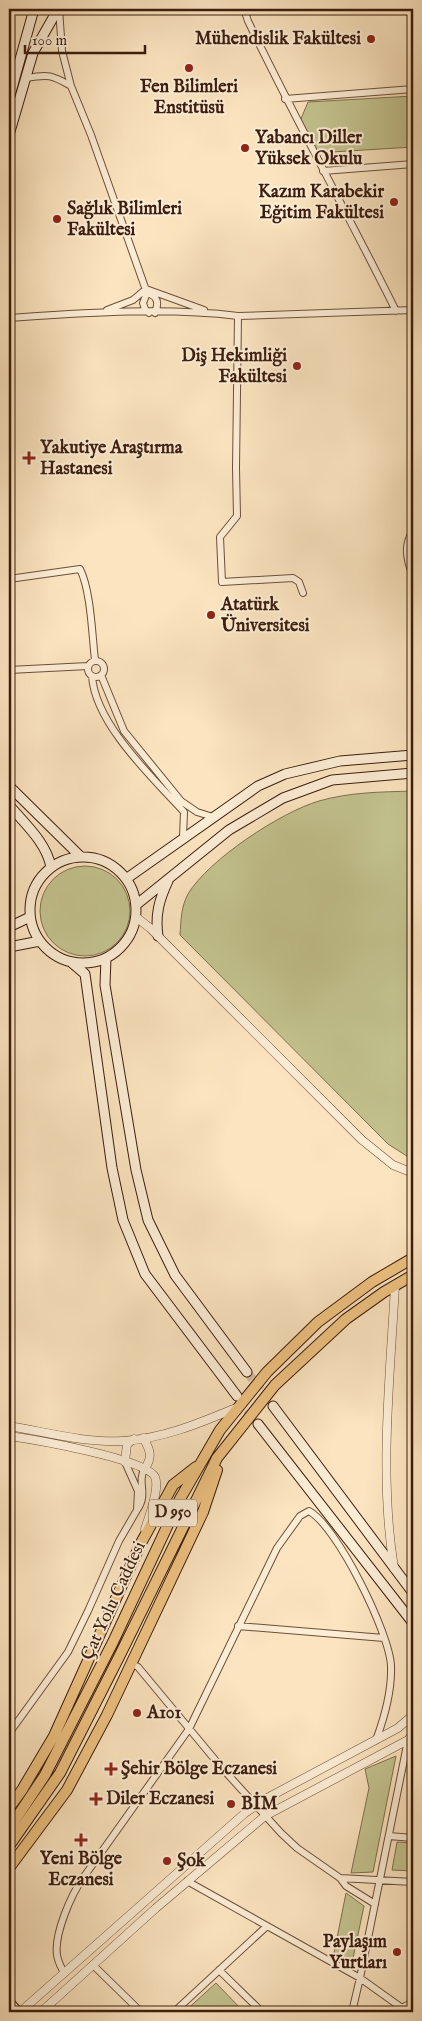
<svg xmlns="http://www.w3.org/2000/svg" width="422" height="2021" font-family="'IM FELL English',serif">
<rect width="100%" height="100%" fill="#fbe4bf"/>
<filter id="stains"><feTurbulence type="fractalNoise" baseFrequency=".004" numOctaves="4"/><feColorMatrix values="0 0 0 0 .2 0 0 0 0 .09 0 0 0 0 .02 0 0 0 .5 -.17"/></filter>
<radialGradient id="worn" r=".72"><stop offset=".6" stop-color="#630" stop-opacity="0"/><stop offset="1" stop-color="#630" stop-opacity=".3"/></radialGradient>
<path fill="#c3c38f" stroke="#80704f" d="M413,96V147L316,153L300,121L308,102Z
M413,791V1160L388,1144L180,935C181,920 181,907 188,894C208,860 281,812 319,801C350,792 382,792 413,791Z
M40 911a45 45 0 1 1 90 0a45 45 0 1 1-90 0Z
M396,1756L373,1872L351,1873L369,1788L365,1769Z
M397,1842L413,1843V1871L392,1870Z
M346,1893L364,1906L352,1963L334,1953Z
M216,1983L244,2012H184Z"/>
<g fill="none" stroke-linecap="round" stroke-linejoin="round">
<path stroke="#d5bc9c" stroke-width="9" stroke-dasharray="9 4.5" stroke-linecap="butt" d="M247,1372L273,1406
M239,1399L258,1424"/>
<g stroke="#6c4f3b" stroke-width="8">
<path id="minor" d="M59,9L62,51L71,86L91,135L147,293C158,296 159,303 155,313
M244,9L248,21C295,119 348,214 396,311
M27,78C48,74 52,75 71,86
M285,99L413,89
M323,171L413,164
M147,293L143,303L145,309L149,313
M107,310L133,300L146,289L204,310
M238,316L236,468L237,516L220,537L222,582L293,578L299,582L303,593
M9,318C84,313 163,307 238,316L413,310
M413,531C403,545 407,561 413,576
M9,579L80,569C91,591 92,635 95,660
M88 669a8 8 0 1 1 16 0a8 8 0 1 1-16 0Z
M9,670L88,666
M101,675L124,731L181,801L197,812L213,817
M92,676C95,724 153,778 184,812L183,837
M125,1462L138,1491L137,1510C149,1493 136,1483 145,1468
M238,1626L384,1638
M131,1663L138,1667L221,1767L281,1833L297,1848L340,1878L346,1886L375,1904
M10,1732L68,1652L88,1611L119,1541L137,1510
M389,1836L413,1838
M340,1878L413,1882
M187,1881L360,1978L402,2008L404,2012
M93,1965L141,2012
M219,1970L262,2012
M64,1973C61,1967 58,1962 57,1955C54,1934 71,1895 83,1878L189,1729L277,1548L300,1516L309,1511C337,1526 390,1634 391,1666C392,1692 385,1716 376,1740
M402,2008L413,2002
M174,2012L267,1926
M352,2012L360,1978L408,1740"/>
</g>
<g stroke="#6c4f3b" stroke-width="9">
<path id="tertiary" d="M136,917L150,928L362,1140L393,1165L413,1173
M9,1426C46,1432 85,1443 122,1441C162,1439 200,1423 236,1408
M9,1436C31,1439 148,1459 155,1477C160,1488 149,1517 145,1529
M143,1438C150,1449 153,1457 145,1468
M125,1462L127,1444L134,1439
M394,1568C379,1476 390,1378 395,1286
M20,2012L245,1813L269,1797L398,1728L413,1715
M41,2012L156,1908L265,1816L408,1740L413,1734"/>
</g>
<g stroke="#3c1d0f" stroke-width="11">
<path id="secondary" d="M9,99L34,9
M9,135L33,53L58,9
M9,786L81,857
M9,805C25,824 46,842 51,867
M30 910a53 53 0 1 1 106 0a53 53 0 1 1-106 0Z
M126,879L258,786L285,774L340,761L413,755
M136,905L229,830L283,798L332,780L413,773
M9,927L30,917
M158,936C155,915 159,900 168,881
M9,947L40,941
M106,958L105,985L136,1170L148,1220L175,1275L247,1372
M71,962L85,974L112,1168L123,1220L145,1274L237,1396
M273,1406L413,1593
M258,1424L413,1623
M9,2002L18,2012"/>
</g>
<g stroke="#3c1d0f" stroke-width="12">
<path id="trunk" d="M9,1808L22,1790L54,1736L141,1543L173,1485L196,1467
M9,1829L45,1775L113,1642L180,1499L220,1430L267,1372L318,1322L372,1282L413,1258
M9,1846L60,1773L119,1657L217,1458L275,1385L346,1319L384,1292L413,1275
M9,1868L67,1790L107,1715L203,1512L217,1470"/>
</g>
<use href="#minor" stroke="#fcedd5" stroke-width="6"/>
<use href="#tertiary" stroke="#fcedd5" stroke-width="8"/>
<use href="#secondary" stroke="#fcedd5" stroke-width="9"/>
<use href="#trunk" stroke="#eec280" stroke-width="10"/>
</g>
<g fill="#8f2418" stroke="#fcedd5" stroke-width="2">
<circle cx="371" cy="39" r="5"/>
<circle cx="189" cy="68" r="5"/>
<circle cx="245" cy="148" r="5"/>
<circle cx="394" cy="202" r="5"/>
<circle cx="57" cy="219" r="5"/>
<circle cx="297" cy="366" r="5"/>
<path d="M26.5 450.5h5v5h5v5h-5v5h-5v-5h-5v-5h5z"/>
<circle cx="211" cy="615" r="5"/>
<circle cx="137" cy="1713" r="5"/>
<path d="M108.5 1761.5h5v5h5v5h-5v5h-5v-5h-5v-5h5z"/>
<path d="M93.5 1791.5h5v5h5v5h-5v5h-5v-5h-5v-5h5z"/>
<circle cx="231" cy="1804" r="5"/>
<path d="M78.5 1832.5h5v5h5v5h-5v5h-5v-5h-5v-5h5z"/>
<circle cx="167" cy="1861" r="5"/>
<circle cx="397" cy="1952" r="5"/>
</g>
<g text-anchor="middle" dominant-baseline="central" stroke-width="4" stroke-linejoin="round" paint-order="stroke">
<rect fill="#fcedd5" stroke="#765b4a" stroke-width="1" x="149" y="1499.5" width="48" height="27" rx="4"/>
<g font-size="16" font-weight="bold" fill="#3c1d0f">
<text x="173" y="1513">D 950</text>
</g>
<g font-size="18" font-weight="bold" fill="#3c1d0f" stroke="#fcedd5" text-anchor="start">
<text x="361" y="39" text-anchor="end">Mühendislik Fakültesi</text>
<text x="189" y="87" text-anchor="middle">Fen Bilimleri<tspan x="189" dy="21">Enstitüsü</tspan></text>
<text x="255" y="138">Yabancı Diller<tspan x="255" dy="21">Yüksek Okulu</tspan></text>
<text x="384" y="192" text-anchor="end">Kazım Karabekir<tspan x="384" dy="21">Eğitim Fakültesi</tspan></text>
<text x="67" y="209">Sağlık Bilimleri<tspan x="67" dy="21">Fakültesi</tspan></text>
<text x="287" y="356" text-anchor="end">Diş Hekimliği<tspan x="287" dy="21">Fakültesi</tspan></text>
<text x="40" y="448">Yakutiye Araştırma<tspan x="40" dy="21">Hastanesi</tspan></text>
<text x="221" y="605">Atatürk<tspan x="221" dy="21">Üniversitesi</tspan></text>
<text x="147" y="1713">A101</text>
<text x="121" y="1769">Şehir Bölge Eczanesi</text>
<text x="106" y="1799">Diler Eczanesi</text>
<text x="241" y="1804">BİM</text>
<text x="81" y="1859" text-anchor="middle">Yeni Bölge<tspan x="81" dy="21">Eczanesi</tspan></text>
<text x="177" y="1861">Şok</text>
<text x="387" y="1942" text-anchor="end">Paylaşım<tspan x="387" dy="21">Yurtları</tspan></text>
</g>
<g font-size="18" fill="#3c1d0f" stroke="#fcedd5">
<text transform="translate(114 1601) rotate(-65)">Çat Yolu Caddesi</text>
</g>
</g>
<rect width="422" height="2021" fill="none" stroke="#fbe4bf" stroke-width="30"/>
<rect x="10" y="10" width="402" height="2001" fill="none" stroke="#3c1d0f" stroke-width="2.5"/>
<rect x="15" y="15" width="392" height="1991" fill="none" stroke="#3c1d0f"/>
<path d="M25 45v8h120v-8" fill="none" stroke="#3c1d0f" stroke-width="2.5"/>
<text x="32" y="45" font-size="15" fill="#3c1d0f" stroke="#fcedd5" stroke-width="4" paint-order="stroke">100 m</text>
<rect width="100%" height="100%" filter="url(#stains)"/>
<rect width="100%" height="100%" fill="url(#worn)"/>
</svg>
